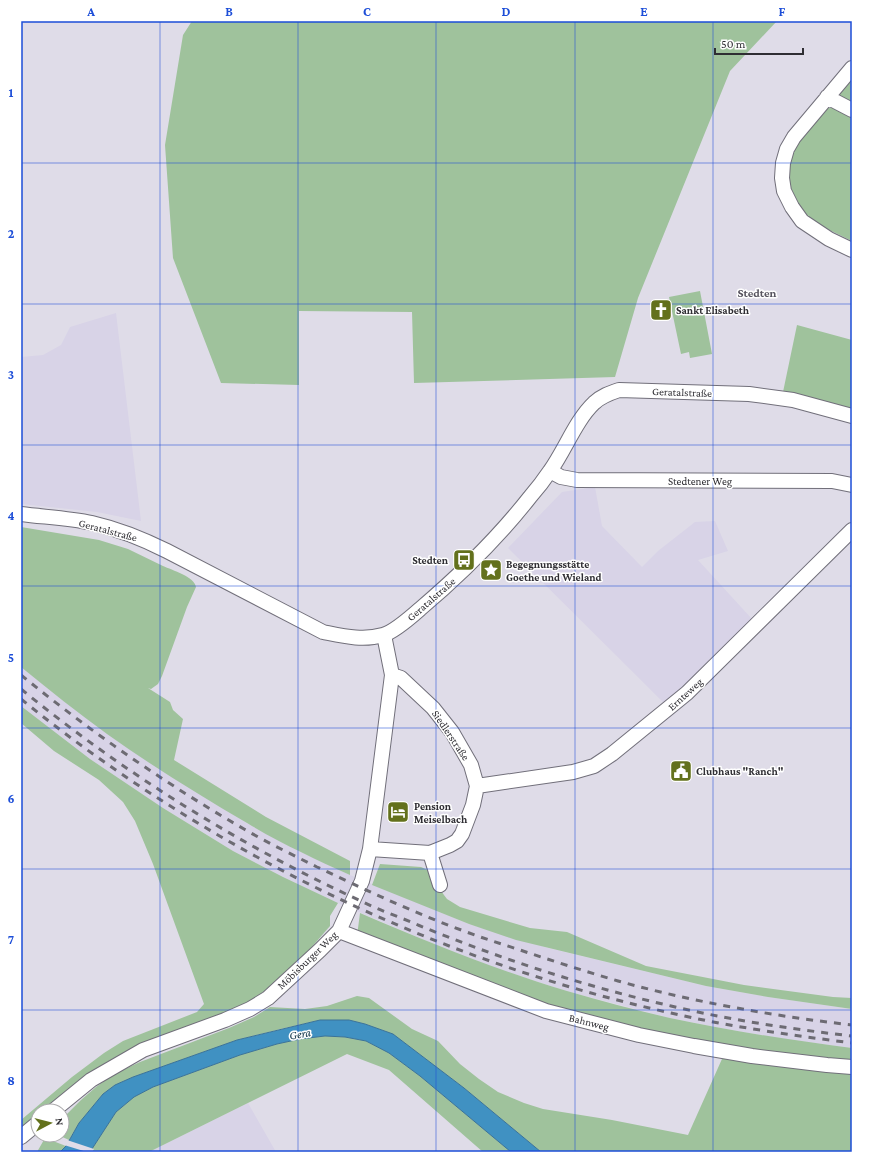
<svg xmlns="http://www.w3.org/2000/svg" width="873" height="1173" font-family="'Crimson Pro',serif">
<rect width="100%" height="100%" fill="#dfdce8"/>
<path fill="#d8d3e7" d="M116,313L141,521L97,512L21,504V357L43,355L61,345L70,327Z
M595,487L602,526L642,567L658,551L695,522L715,521L728,551L698,560L752,619L665,704L508,548L562,492Z
M21,667L61,699L248,824L297,850L350,875L469,924L548,948L706,986L768,997L852,1009V1048L784,1039L726,1029L670,1018L566,991L507,972L457,954L338,903L283,877L233,851L163,808L90,759L21,706Z
M248,1103L276,1152H149Z"/>
<path fill="#9fc29c" d="M192,21H777L730,71L638,298L615,377L414,383L412,312L299,311V385L221,383L173,258L165,145L183,35Z
M852,76V103L840,96L839,90Z
M837,107L852,116V241L817,224L804,214L789,186L787,171L793,149L822,109Z
M700,291L712,354L690,358L689,352L681,354L669,297Z
M797,325L852,340V411L783,392Z
M21,527L99,540L128,549L163,566L122,676L163,566C172,570 195,577 196,587L187,607L162,676L158,684L151,689L148,688L170,702L173,710L183,719L174,760L266,817L350,861V875C315,859 280,843 247,823C199,795 152,766 107,734C77,712 49,690 21,667Z
M21,706L90,759L163,808L233,851L283,877L338,903L330,916V926L304,956L266,990L247,1004L134,1049L107,1062L88,1075L44,1111H38V1116L21,1130V1120L72,1077L104,1053L123,1041L197,1012L204,1004L153,864L135,821L123,802L99,780L54,751L21,723Z
M380,864L421,867L430,871L438,887L447,899L460,907L530,928L567,932L646,966L744,985L833,997L852,998V1009L768,997L706,986L516,940L469,924L372,885Z
M360,913C428,942 496,970 567,991C601,1001 635,1010 670,1018C730,1031 791,1040 852,1048V1152H541L464,1088L393,1034L365,1024L349,1020H320L281,1029L237,1040L133,1077L115,1085L103,1094L79,1123L69,1140L58,1135H62V1119L81,1100L96,1087L114,1074L140,1062L229,1028L254,1017L270,1007L305,1009L327,1006L357,996L369,998L412,1029L438,1041L460,1064L479,1079L498,1092L524,1103L543,1109L612,1120L688,1135L726,1050L547,1008L357,936Z
M325,1036L345,1037L366,1041L389,1053L420,1076L511,1152H483L389,1070L347,1054L149,1152H90L116,1112L134,1097L153,1087L240,1055L277,1044L300,1039Z
M45,1138L66,1146L60,1152H37Z"/>
<path fill="#4091c2" stroke="#3b7397" d="M320,1020H349L365,1024L393,1034L464,1088L541,1152H511L420,1076L389,1053L366,1041L345,1037L325,1036L300,1039L277,1044L240,1055L153,1087L134,1097L116,1112L90,1152H60L66,1146L79,1123L103,1094L115,1085L133,1077L237,1040Z"/>
<path fill="#dfdce8" d="M67,1140L94,1149L92,1152H87L64,1145Z"/>
<g fill="none" stroke-linecap="round" stroke-linejoin="round">
<g stroke="#716f7a" stroke-width="16">
<path id="minor" d="M852,68L794,137L787,149L783,163L782,178L784,191L792,207L802,221L829,239L852,250
M827,97L852,110
M550,471L561,477L577,480L832,481L852,485
M21,514C44,517 69,518 92,523C118,529 143,539 167,551L323,632C343,636 363,641 383,635C394,632 411,617 420,609C460,575 497,539 530,497C537,489 544,480 550,471C565,450 576,420 594,403C601,396 610,393 619,390L749,394L793,400L852,416
M477,786L573,772L594,766L612,754L687,693L852,530
M370,849L430,853L450,845L457,841L462,834L473,805L477,786L471,765L452,732L433,708L401,678L392,675
M430,853L440,885
M339,931L546,1011L639,1035L694,1046L752,1056L827,1065L852,1067
M53,1111L91,1080L143,1050L225,1020L250,1009L268,998L320,950L339,931L362,881L370,849L392,675L384,635
M21,1137L38,1123"/>
</g>
<use href="#minor" stroke="#fff" stroke-width="14"/>
<path stroke="#6d6b73" stroke-width="3" stroke-dasharray="7 7" stroke-linecap="butt" d="M21,675C91,732 166,784 244,829C268,843 293,855 317,867C366,890 414,913 464,931C482,938 499,943 517,949C550,960 584,971 618,981C694,1002 773,1016 852,1025
M21,689C125,774 241,846 363,902C381,911 400,917 418,925C501,959 584,986 671,1006C730,1020 791,1029 852,1036
M21,699C208,851 436,961 671,1013C731,1027 791,1035 852,1043"/>
</g>
<path fill="none" stroke="#1d4ed8" stroke-width="1" stroke-opacity="0.55" d="M160,21V1152M298,21V1152M436,21V1152M575,21V1152M713,21V1152M21,163H852M21,304H852M21,445H852M21,586H852M21,728H852M21,869H852M21,1010H852"/>
<defs>
<g id="church-square" transform="scale(1.15)"><rect x="-9" y="-9" width="18" height="18" rx="4" fill="#63711c" stroke="#fff"/><path d="M-1.2-6h2.4v3.5h3.3v2.4h-3.3V6h-2.4V-.1h-3.3v-2.4h3.3Z" fill="#fff"/></g>
<g id="bus-square" transform="scale(1.15)"><rect x="-9" y="-9" width="18" height="18" rx="4" fill="#63711c" stroke="#fff"/><path d="M-5-6H5V4H4V6H2V4H-2V6H-4V4H-5ZM-3.5-4V0h7V-4ZM-3.5 1.2v1.5H-2V1.2ZM2 1.2v1.5H3.5V1.2Z" fill="#fff"/></g>
<g id="sight-square" transform="scale(1.15)"><rect x="-9" y="-9" width="18" height="18" rx="4" fill="#63711c" stroke="#fff"/><path d="M0-6L1.8-2.2L6-1.7L2.9 1.2L3.7 5.4L0 3.3L-3.7 5.4L-2.9 1.2L-6-1.7L-1.8-2.2Z" fill="#fff"/></g>
<g id="civic-square" transform="scale(1.15)"><rect x="-9" y="-9" width="18" height="18" rx="4" fill="#63711c" stroke="#fff"/><path d="M-.6-6.5H3V-4.5H.6V-3L4-1V1h2V6H-6V1h2V-1L-.6-3ZM-1.2 2.5V6h2.4V2.5Z" fill="#fff"/></g>
<g id="hotel-square" transform="scale(1.15)"><rect x="-9" y="-9" width="18" height="18" rx="4" fill="#63711c" stroke="#fff"/><path d="M-6-4.5h1.5V1H6V5H4.5V3h-9V5H-6ZM-4 0a1.8 1.8 0 1 1 3.6 0ZM.5 0V-2.5h3Q6-2.5 6 0Z" fill="#fff"/></g>
</defs>
<g fill-rule="evenodd">
<use href="#church-square" x="661" y="310"/>
<use href="#bus-square" x="464" y="560"/>
<use href="#sight-square" x="491" y="570"/>
<use href="#civic-square" x="681" y="771"/>
<use href="#hotel-square" x="398" y="812"/>
</g>
<g text-anchor="middle" dominant-baseline="central" stroke-width="3" stroke-linejoin="round" paint-order="stroke">
<g font-size="11" font-weight="bold" fill="#2f2e33" stroke="#fff" text-anchor="start">
<text x="676" y="310">Sankt Elisabeth</text>
<text x="448" y="560" text-anchor="end">Stedten</text>
<text x="506" y="564">Begegnungsstätte<tspan x="506" dy="13">Goethe und Wieland</tspan></text>
<text x="696" y="771">Clubhaus "Ranch"</text>
<text x="414" y="806">Pension<tspan x="414" dy="13">Meiselbach</tspan></text>
</g>
<g font-size="11" fill="#2f2e33" stroke="#fff">
<text transform="translate(682 392) rotate(2)">Geratalstraße</text>
<text x="700" y="481">Stedtener Weg</text>
<text transform="translate(108 530) rotate(15)">Geratalstraße</text>
<text transform="translate(431 599) rotate(-41)">Geratalstraße</text>
<text transform="translate(685 694) rotate(-42)">Ernteweg</text>
<text transform="translate(451 735) rotate(56)">Siedlerstraße</text>
<text transform="translate(307 960) rotate(-44)">Möbisburger Weg</text>
<text transform="translate(589 1022) rotate(14)">Bahnweg</text>
</g>
<g font-size="12" font-weight="bold" fill="#57545f" stroke="#fff">
<text x="757" y="293">Stedten</text>
</g>
<g font-size="12" font-style="italic" fill="#0b2f44" stroke="#fff">
<text transform="translate(300 1034) rotate(-10)">Gera</text>
</g>
</g>
<rect width="873" height="1173" fill="none" stroke="#ffffff" stroke-width="44"/>
<g transform="translate(50 1123) rotate(83)"><circle r="19" fill="#ffffff" stroke="#acabad"/>
<path d="M0-3L7 15L0 10L-7 15Z" fill="#63711c"/>
<text y="-6" font-size="11" font-weight="bold" text-anchor="middle" fill="#2f2e33">N</text>
</g>
<path d="M715 48v6h88v-6" fill="none" stroke="#2f2e33" stroke-width="2"/>
<text x="721" y="48" font-size="12" fill="#2f2e33" stroke="#ffffff" stroke-width="3" paint-order="stroke">50 m</text>
<rect x="22" y="22" width="829" height="1129" fill="none" stroke="#1d4ed8" stroke-width="1.5"/>
<g font-size="13" text-anchor="middle" font-weight="bold" fill="#1d4ed8">
<text x="91" y="16">A</text>
<text x="229" y="16">B</text>
<text x="367" y="16">C</text>
<text x="506" y="16">D</text>
<text x="644" y="16">E</text>
<text x="782" y="16">F</text>
<text x="11" y="97">1</text>
<text x="11" y="238">2</text>
<text x="11" y="379">3</text>
<text x="11" y="520">4</text>
<text x="11" y="662">5</text>
<text x="11" y="803">6</text>
<text x="11" y="944">7</text>
<text x="11" y="1085">8</text>
</g>
</svg>
